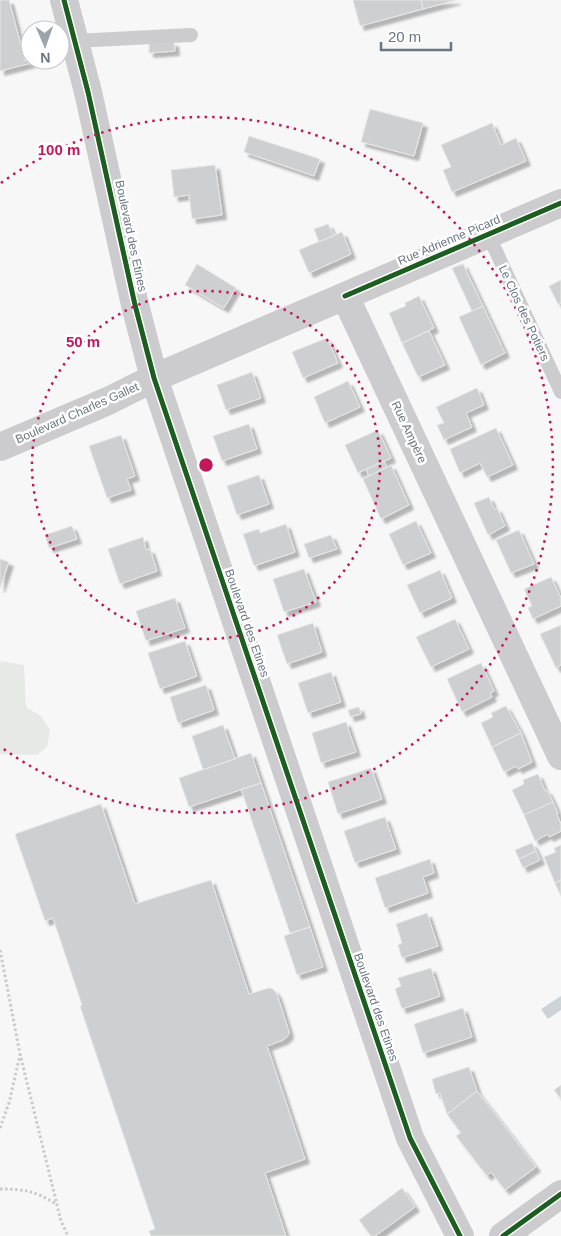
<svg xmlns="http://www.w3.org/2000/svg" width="561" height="1236" font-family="Arial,sans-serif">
<defs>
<filter id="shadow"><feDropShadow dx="4.5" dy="4.5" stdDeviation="1" flood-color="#0004"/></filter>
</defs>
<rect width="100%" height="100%" fill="#f7f7f7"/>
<path fill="#e6e9e5" d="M0,661L24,665L26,707L41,716L50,730L47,747L37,755L0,754Z"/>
<path fill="#cdd3d6" d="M561,996V1010L548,1019L541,1009Z"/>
<path fill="#cecfd0" stroke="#e6e6e6" filter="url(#shadow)" d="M0,0H9L25,61L30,60L31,63L0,71Z
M353,0H421L423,9L360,26Z
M421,0H456L423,9Z
M174,42L175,51L149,53V44Z
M370,109L423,123L414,156L361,142Z
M492,123L501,145L516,138L526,161L452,192L443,170L451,167L441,145Z
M249,136L320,159L314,176L244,152Z
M215,165L222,215L192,219L189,195L174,197L171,170Z
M328,224L334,236L319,242L314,229Z
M342,232L351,254L309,273L299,250Z
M197,264L236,288L224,308L185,285Z
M463,264L483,306L472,311L452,268Z
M561,280V303L558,304L549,286Z
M419,296L434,328L402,343L389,313L406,306L405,303Z
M483,306L505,353L481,365L459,317Z
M429,331L445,365L418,377L402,343Z
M327,338L338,363L303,378L292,352Z
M252,372L261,398L226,410L217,385Z
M348,381L360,407L325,423L314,397Z
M477,388L484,405L466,413L472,427L444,440L437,425L444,423L436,407Z
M249,424L257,449L222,461L213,436Z
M496,428L513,465L487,477L480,463L460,473L450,449Z
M378,430L391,458L358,473L345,445Z
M121,435L135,476L127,479L131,490L107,498L89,446Z
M384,461L387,467L369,476L366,469Z
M391,465L409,505L381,519L363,479Z
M259,475L269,504L237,515L227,486Z
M489,497L494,509L497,508L505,526L488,535L474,503Z
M416,521L431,553L403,565L389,534Z
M286,524L295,552L254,566L243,534L259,529L260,533Z
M72,526L77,539L49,548L45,535Z
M519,530L534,564L511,573L496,540Z
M331,535L337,549L309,558L304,544Z
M143,537L146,550L150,549L157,571L120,584L108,549Z
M0,559L9,562L0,588Z
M304,569L316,602L284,612L273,579Z
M440,570L452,598L420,613L407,585Z
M551,577L561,598V606L533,619L528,608L532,606L524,589Z
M175,598L185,628L146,641L136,611Z
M455,619L469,649L431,667L416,637Z
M313,623L322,652L287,664L277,635Z
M561,625V665L556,668L540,634Z
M185,641L197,676L160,689L148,653Z
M481,663L494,691L490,693L492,697L462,712L447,679Z
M331,672L341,702L308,713L298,683Z
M206,685L214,710L178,723L170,697Z
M506,706L521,733L492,747L481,723L493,717L491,713Z
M359,707L361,714L350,717L348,710Z
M346,722L356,752L321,763L312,733Z
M223,725L235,759L203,770L192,736Z
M521,733L532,762L518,769L516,766L504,772L492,747Z
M251,753L261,783L189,807L179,778Z
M371,768L382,799L338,814L328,782Z
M538,774L545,791L547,790L553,802L524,815L512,790L524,784L523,780Z
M261,783L310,927L290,933L241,789Z
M553,802L558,814L557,815L561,824V831L549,837L548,834L535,841L524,815Z
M101,804L135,904L211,880L249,994L269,988L273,989L277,994L289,1032L288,1036L283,1040L267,1046L305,1159L265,1173L286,1236H151L149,1231L155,1229L80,1006L82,1005L53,918L45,921L15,834Z
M385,817L396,849L355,863L344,831Z
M532,843L536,851L519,859L515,850Z
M561,845V880L555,883L544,857L556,852L554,848Z
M536,851L540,860L523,868L519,859Z
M430,859L434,873L423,877L428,893L385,908L375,878Z
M561,880V896L555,883Z
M427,913L438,946L402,958L398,945L402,943L396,924Z
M310,927L323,967L297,975L284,936Z
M431,968L440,996L402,1009L395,989L401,986L398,978Z
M463,1008L472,1037L423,1053L414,1024Z
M469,1067L477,1091L447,1114L440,1093L436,1094L432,1079Z
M561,1085V1099L554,1090Z
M477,1091L536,1167L505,1190L491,1172L487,1176L456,1136L461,1133L447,1114Z
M402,1188L415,1207L375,1236H371L359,1220Z"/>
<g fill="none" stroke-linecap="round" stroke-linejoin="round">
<path stroke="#cacacb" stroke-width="3" stroke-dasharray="2.5 2.5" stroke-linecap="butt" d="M0,950L20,1054L61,1221L68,1236
M0,1128L9,1103L20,1055
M0,1189C25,1189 35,1191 56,1204"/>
<path stroke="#ccccce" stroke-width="14" d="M74,41L191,35
M488,234L561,392"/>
<path stroke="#ccccce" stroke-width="28" d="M64,0L88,92L135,305L154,378L410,1138L460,1236
M345,296L561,203
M0,447L108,401L154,378L345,296L561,756
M503,1236L561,1194"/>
<g stroke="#fff" stroke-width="8">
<path id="cycleway" d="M64,0L88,92L135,305L154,378L410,1138L460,1236
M345,296L561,203
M503,1236L561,1194"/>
</g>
<use href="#cycleway" stroke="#1b5e20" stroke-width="5"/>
</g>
<g fill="none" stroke="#c2185b" stroke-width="2.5" stroke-dasharray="2.5 5">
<circle cx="206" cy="465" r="174"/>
<path d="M1 183A348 348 0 1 1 1 747"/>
</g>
<g text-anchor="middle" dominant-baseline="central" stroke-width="5" stroke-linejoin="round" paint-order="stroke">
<g font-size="12" fill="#6a7683" stroke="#fff">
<text transform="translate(131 236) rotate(78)">Boulevard des Etines</text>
<text transform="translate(449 240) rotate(-23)">Rue Adrienne Picard</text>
<text transform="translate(524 313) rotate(65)">Le Clos des Potiers</text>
<text transform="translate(77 413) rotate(-24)">Boulevard Charles Gallet</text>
<text transform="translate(409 432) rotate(65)">Rue Ampère</text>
<text transform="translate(247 623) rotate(71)">Boulevard des Etines</text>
<text transform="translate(376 1007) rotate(71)">Boulevard des Etines</text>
</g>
</g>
<circle cx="206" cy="465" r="8" fill="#c2185b" stroke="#fff" stroke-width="2.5"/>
<g font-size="15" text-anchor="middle" font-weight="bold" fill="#c2185b" stroke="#fff" stroke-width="5" stroke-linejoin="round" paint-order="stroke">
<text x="59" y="155">100 m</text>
<text x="83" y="347">50 m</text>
</g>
<g transform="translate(45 45) rotate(178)"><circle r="24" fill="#ffffff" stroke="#c3c8cd"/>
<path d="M0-4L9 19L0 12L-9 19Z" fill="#9ba3ac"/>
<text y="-8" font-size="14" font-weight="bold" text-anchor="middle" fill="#6a7683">N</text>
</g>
<path d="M381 42v8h70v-8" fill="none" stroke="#6a7683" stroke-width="2.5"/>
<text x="388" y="42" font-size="15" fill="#6a7683" stroke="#ffffff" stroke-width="4" paint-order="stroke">20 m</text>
</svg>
